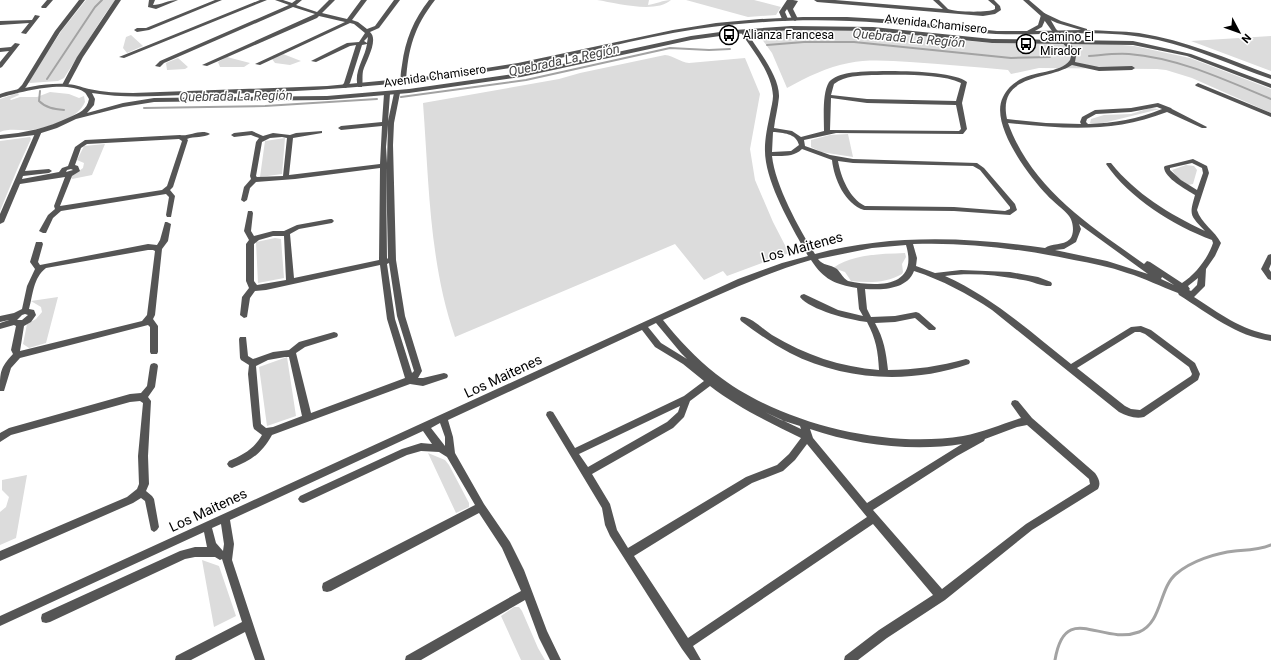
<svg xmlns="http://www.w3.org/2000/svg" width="1271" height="660" font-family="Roboto,sans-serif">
<rect width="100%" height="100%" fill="#fff"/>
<path fill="#dcdcdc" d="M86,0H115L105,14L64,78L58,81L30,83L28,82L62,30Z
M597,0H649L648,5C656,4 663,0 671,0C655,14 617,3 597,0Z
M686,0H754L781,7L776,15L748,17Z
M774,30H851L991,43H1098L1134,46L1190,58L1271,89V113L1192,78L1166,70L1157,69L1039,68L1011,74L1008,70C975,67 943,64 910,62C890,61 869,59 849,63C827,67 807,77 787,88L772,53L756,31Z
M131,35L143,46L127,53L123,48L126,37Z
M1271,36V71L1191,41Z
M283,54L301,61L290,65L275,63L272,59Z
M665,55C674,56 680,62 689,63L745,58L760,94L750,149L755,180L773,222L789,253L727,276L723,271L704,280L675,244L455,337C429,262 429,182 423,103L559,79L580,73Z
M227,57L250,63L244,67H220L218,62Z
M178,58L188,67L185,69L167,70L166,63Z
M50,92L69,94L79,98L84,96L85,102C78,119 49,127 31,130C21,131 10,128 0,132V99L18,93L19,95L10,99L11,100L20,97H37Z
M1150,108L1160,109L1099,124L1090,123L1091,119L1104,115L1131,114Z
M848,134L853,157L821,152L811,147V140L830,135Z
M30,137L31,139L19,165L0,211V141Z
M285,138L282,174L260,177L265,141Z
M105,144L92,175L72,179L71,177L83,168L84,163L77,160L84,146Z
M1186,165L1194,166L1197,170L1193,184L1188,185L1177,177L1172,170Z
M275,238L281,239L284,278L258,283L256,242Z
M905,253L906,257L902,264L903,272L902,274C887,283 868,283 851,281L845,272L833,268C853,254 881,254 905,253Z
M58,297L46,343L29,348L23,344L27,324L36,319L42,312L41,307L31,301Z
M287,357L296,416L267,426L259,367Z
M428,453L445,460L449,465L469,503V507L456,513Z
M27,475L16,538L0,545V512L6,507L9,497L2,490V480Z
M202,560L219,566L236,616L214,627Z
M514,607H519L522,611L538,648L545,660H521L501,616Z"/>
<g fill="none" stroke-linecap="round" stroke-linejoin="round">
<path stroke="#a3a3a3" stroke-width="2" d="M767,45L804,42H854L1011,58L1050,57
M1089,56C1102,55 1115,53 1129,54C1179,58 1225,80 1271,99
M47,79L95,7L102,0
M40,91L39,101C46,108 54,109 64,110
M401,97L526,80L670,48L709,50L730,49
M144,108L265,106L377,99"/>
<path stroke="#a3a3a3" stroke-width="3" d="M1055,660C1065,600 1101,646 1139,632C1162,623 1159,588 1176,574C1191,561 1216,553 1235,551C1248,550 1259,550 1271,545"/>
<path fill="#555" fill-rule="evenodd" d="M47,0H53L46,8H42L41,7Z
M79,0H85L60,32L26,87L22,91H18L17,90L22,85L55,31Z
M115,0H121L83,57L68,85L63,86L62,85L77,57Z
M149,0H155L153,5C161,5 168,0 178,0L156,9L148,7Z
M215,0H222L149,30L137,32L134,30L137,28H146Z
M260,0H267L124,58L119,57Z
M275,0H283L292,3L296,0H302L296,5L317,12L329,0H335L322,13L347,19L361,0H367L352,20L358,22L367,29L375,26L394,0H400L379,28L370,32C379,40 366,61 363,71C362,77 363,82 362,87H358C353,72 365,58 367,44L362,45L350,83L346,88L341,87L344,83L356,45L350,46L316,62L311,61L347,43L359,42L365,33L354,24L350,23L260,65L255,64L345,22L319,16L317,18L207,66L202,65L315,14L293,7L164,63L160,67L155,66L160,61L289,5ZM368,37L367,43L364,41Z
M429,0H435C414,27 408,49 406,82L401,83C400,78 401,71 402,65C405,40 414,19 429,0Z
M787,0H793L785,12L788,19L785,21L782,19L779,12Z
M793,0L798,1L793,9L798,19L795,21L792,19L787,9Z
M814,0H835L943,9L933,0H939C942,3 945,6 948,9C954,12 989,13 995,9V6L988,0H994L1000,6L1001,10L995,14L983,16L817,2Z
M1023,0H1029L1049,17L1056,29L1072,46L1076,56L1075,62L1099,67L1132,66L1135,68L1132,70L1099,71L1072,65C1048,81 997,73 1007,119L1046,123L1081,124L1080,122L1082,117L1095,110L1131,108L1158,103L1171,108L1172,109L1207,127L1206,128H1202L1167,112C1113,133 1065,129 1008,123C1032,189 1089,225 1144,264L1147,261L1150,262L1182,283C1196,274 1208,258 1213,243L1212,240C1174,226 1129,198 1106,164L1107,163H1111C1136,194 1169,214 1205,231C1190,215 1189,216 1195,195C1187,190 1164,178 1164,167L1165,166L1193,159L1207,166L1209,173L1197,210C1201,223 1215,231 1221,243L1215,256L1206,269L1205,286L1194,297C1219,313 1241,330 1271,335V341C1236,336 1209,314 1179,295L1178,293C1161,287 1145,278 1127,273C1110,267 1092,263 1074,260C1021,249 967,242 913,244L917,258L916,266L935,273L961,270L1010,272L1038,277L1051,282L1052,284L1051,286C1044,287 1031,281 1023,280C998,275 970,272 945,276C992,297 1031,332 1071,364L1131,327L1141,326L1151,330L1195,363L1200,374L1198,380L1144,417C1135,419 1127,416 1119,412L992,310C968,294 942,280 914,271C907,290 881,290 865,289L867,309L871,317L895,316L916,312L919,313L936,328L935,330H929L915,318L895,322L875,323C884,339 886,352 888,370C915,370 940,366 966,359L969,360L970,362L969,364C911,384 845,381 790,353C773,344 757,333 741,321L740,319L741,317C749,315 765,331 772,335C805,355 841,367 879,370C878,351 876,339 867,322C850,320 810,310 800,297L801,295L804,294L838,310L863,316L859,309L857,288C835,284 824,280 811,260C759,275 712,298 663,320C679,340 696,358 716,374C778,423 885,449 963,436C984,432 1002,424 1021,418L1011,404L1012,401L1015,400L1018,401L1032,418L1095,473C1099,479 1101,483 1098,489L1032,530L945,600L887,638L858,660H844L845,656L879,630L933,595L873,524L693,646L701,660H690L682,649L610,536L605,525L602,508L546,415L547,412L550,411L553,412L575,448L684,396L704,381L683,364L655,347L642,330L448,420L453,437L455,453L484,504L510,542L524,570L547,631L561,660H550L539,638L525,600L421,660H405L406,656L521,591L502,548L479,513L331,591L327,592L323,591L322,587L323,583L475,505L447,457L439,452L421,451L407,455L306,502L303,503L300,502L298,499L300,496L402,449L421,443L432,444L423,431L230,520L234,544L232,560L265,660H255L245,632L191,660H175L176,656L242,622L222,559L220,560L215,557H195L185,559L50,622L46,623L42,622L41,618L42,614L180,551L195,547H207L204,532L0,626V616L738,279L782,263L808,256C793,229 771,192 766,162C763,146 767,129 770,114C771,108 773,101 773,96C772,72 752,50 740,31L741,30L746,31C757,49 780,76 779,97C778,108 775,118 774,128L792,131L801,137L824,131C824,118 822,93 829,82C833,77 842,74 849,73C870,70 951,69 967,82L962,103L967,129L963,134L836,133L804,140L805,146L830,155L853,159L977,163L984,168L1015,204L1017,210L1010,215L954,211L864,210C845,204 834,179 832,160L802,149C794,157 783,156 772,156C775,185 799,229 815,254C890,234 968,237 1045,248C1051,243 1063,246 1070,239C1075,233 1073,221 1069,216C1066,211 1052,201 1047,195C1029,176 989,124 1003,97C1018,66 1057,78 1070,60L1071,56L1067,48L1052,31L1042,17ZM872,75C897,75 939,73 961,83L956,101L867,99L831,95L834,84C846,75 859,76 872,75ZM831,98L867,103L956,105L961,129L959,131L830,130ZM1157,107L1162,109C1138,119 1114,123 1088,124L1086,122L1087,119L1096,114L1131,112ZM773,132C783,133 796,133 799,145L791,151L772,152ZM838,161L853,163L973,166L980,170L1010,207V209L1005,211L954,207L865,206C849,198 841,177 838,161ZM1192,163L1202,168L1203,173L1197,190L1181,180L1170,170V168ZM1079,224L1148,274L1107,261L1055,250L1064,249L1076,242L1081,229ZM906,245C919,288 877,287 848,281C843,278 841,273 837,269C830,264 823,266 818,259L872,248ZM1162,277L1174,285L1161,279ZM1198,278L1197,285L1191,291L1189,290L1190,289L1188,286ZM656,323L681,353L687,359L661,343L648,327ZM1135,332H1140L1145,334L1189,367L1192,374L1191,376L1140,410L1131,409L1125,406L1077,368ZM710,386C737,407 770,423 801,438L789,454L777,465L746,477L628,548L617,530L610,504L592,474L673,428L684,417L690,401ZM680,406L678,412L667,422L588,467L579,454ZM765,412L781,420L800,426L801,429ZM440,423L445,437V446L431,428ZM1027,425L1089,479L1090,484L1026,524L942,589L873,510L957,456L984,441L985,439L1017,427ZM810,429C856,445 914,452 962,444L867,503L813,438ZM807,444L867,517L688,638L634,556L752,483L783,471L795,460ZM221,524L224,544L223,551L216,543L212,528Z
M35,15L40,16L26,34L21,33L29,23L0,25V21L32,20Z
M15,43L20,44L2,67L0,68V62L9,51L0,52V48L11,47Z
M1198,83L1271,113V117L1196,86L1195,85Z
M397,91L400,93L394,123L393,145L396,260L405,316L422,371L418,378H423L444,373L447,374L448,376L447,378L423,386L410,384L272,435C262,453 251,461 232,468L229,467L227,464L229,461C243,455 254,449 262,435L254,429L253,426L248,374L249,365L241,360L240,358L239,339L240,337H246L248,356L253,359L273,352L289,350L299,342L334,332L337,333L338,335L337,337L305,347L296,353L311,413L405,378L387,319L380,265L266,290L255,291L250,298L247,317L244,318L240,315L242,297L249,288L246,281V244L249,240L244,231L248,211H252L253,213L251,231L254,236L273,231H284L297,225L330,219H332L334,221L332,223L299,229L290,234L294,278L379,260L380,168L295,179L256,182L250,188L247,200L244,202L241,200L244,187L251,179L250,176L256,142L259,138L251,135L234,137L231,135L234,133L252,131L263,136L273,133L290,135L296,133L322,131V133L293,138L289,175L380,164L382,126L341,130L338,128L341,126L382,122L384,94L387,92L390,94L388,121L394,93ZM388,125L387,163L386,147ZM282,137L287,138L283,176L257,177L256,176L262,142L270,138ZM386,167L388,258L387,259ZM273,236H284L286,280L257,285L254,281V244L259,240ZM389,263L397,316L414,371L412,373L395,319L387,264ZM285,357H289L302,416L273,427L266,428L261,424L256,366L268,360Z
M39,129L42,131L25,171L49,169L52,171L49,173L23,176L22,179L59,172L62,168L68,166L75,147L85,140L180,135C189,137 201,128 210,134C204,138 194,136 187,139L188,140L173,187L170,190L175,196L171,217H167L166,215L169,197L166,194L61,211L53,218L46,233H43L39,231L48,215L55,209L54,206L65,177L20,184L4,222L0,224V214L36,131ZM179,139L182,141L167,186L162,190L60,206L72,176L80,171L78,166L75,165L81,148L87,144ZM71,169L73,170L66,172L67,170Z
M165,222H167L171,224L168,241L162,249L155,315L153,319L158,326V352L157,354H151L150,352V327L148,325L20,358L11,368L4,391H0C0,372 0,368 13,354L11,350L16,326L14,325L0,329V323L9,320L0,322V316L14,313L22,309L27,286L35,269L30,262L36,242H42L43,244L38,262L40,265L148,244L157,245L160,240ZM148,250H153L155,251L147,315L142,321L20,351L24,326L31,322L36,315L34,310L29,309C33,295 33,278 46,268ZM25,314L28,315L22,320H17L22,315Z
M1271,254V264L1269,269L1271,272V280L1268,279L1261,269L1268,255Z
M154,363L157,364L158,366L155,387L148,397L151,401L148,456L149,484L146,491L152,496L154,499L159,527L157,530L154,532L151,530L145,501L141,498L133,503L0,561V551L127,497L137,489L139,484L138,456L143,403L140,401L130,402L11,435L0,442V433L9,428L130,394L141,393L147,386L150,366L151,364Z"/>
<path fill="#555" fill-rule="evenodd" d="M1044,13L1061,21L1087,29V30C1105,31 1122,31 1139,33C1185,40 1228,59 1271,75V79C1233,66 1197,49 1158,40C1105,28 1050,36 996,34C958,32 921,26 883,23C821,18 759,20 697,29C636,38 577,56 516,67C417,84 317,92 217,94C175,94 133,100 92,93L95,99L94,105L87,113L123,103L154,98L327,96L409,89L521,73L691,36L735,30L791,26L873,27L992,39L1133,41L1191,54L1271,84V88L1187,56L1133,45L992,43L873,31L791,30L735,34L691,40L521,77L409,93L327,100L154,102L123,107L76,119L57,128L35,135L0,139V135C25,133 47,128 70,117C79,113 87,110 89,99C87,96 86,93 84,92C65,80 20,92 0,98V94L6,92C25,88 45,83 65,84C74,84 81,87 89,89C104,92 118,93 133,93L327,86L442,75L518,63L673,30L716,23L760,19L803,17H847L882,19L997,31H1027L1038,25L1041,15ZM1046,18L1057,23L1081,30L1035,31L1042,27Z"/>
</g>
<defs>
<g id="bus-ring" transform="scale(1)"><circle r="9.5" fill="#fff" stroke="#000" stroke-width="1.5"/><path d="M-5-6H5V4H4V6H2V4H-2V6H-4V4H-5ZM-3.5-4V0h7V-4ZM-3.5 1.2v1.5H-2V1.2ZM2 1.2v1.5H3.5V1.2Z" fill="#000"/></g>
</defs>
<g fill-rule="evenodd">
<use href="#bus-ring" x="729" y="35"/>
<use href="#bus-ring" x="1026" y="44"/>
</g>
<g text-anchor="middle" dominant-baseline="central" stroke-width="3" stroke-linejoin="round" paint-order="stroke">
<g font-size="12" fill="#000" stroke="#fff">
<text transform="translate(936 24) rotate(6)">Avenida Chamisero</text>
<text transform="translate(435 76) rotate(-8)">Avenida Chamisero</text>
</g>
<g font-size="12" fill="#000" stroke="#fff" text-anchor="start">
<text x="743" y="35">Alianza Francesa</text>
<text x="1040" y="37">Camino El<tspan x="1040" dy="14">Mirador</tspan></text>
</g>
<g font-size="13" font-style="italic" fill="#444" stroke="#fff">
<text transform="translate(909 38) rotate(5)">Quebrada La Región</text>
<text transform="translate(564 60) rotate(-12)">Quebrada La Región</text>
<text transform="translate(236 96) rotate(-1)">Quebrada La Región</text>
</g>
<g font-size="14" fill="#000" stroke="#fff">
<text transform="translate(802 247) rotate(-15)">Los Maitenes</text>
<text transform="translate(503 376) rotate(-25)">Los Maitenes</text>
<text transform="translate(208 510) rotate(-25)">Los Maitenes</text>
</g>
</g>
<g transform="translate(1239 32) rotate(131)" stroke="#ffffff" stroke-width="3" paint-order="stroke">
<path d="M0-3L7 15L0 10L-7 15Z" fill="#000000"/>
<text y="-6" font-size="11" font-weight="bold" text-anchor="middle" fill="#000000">N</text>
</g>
</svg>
